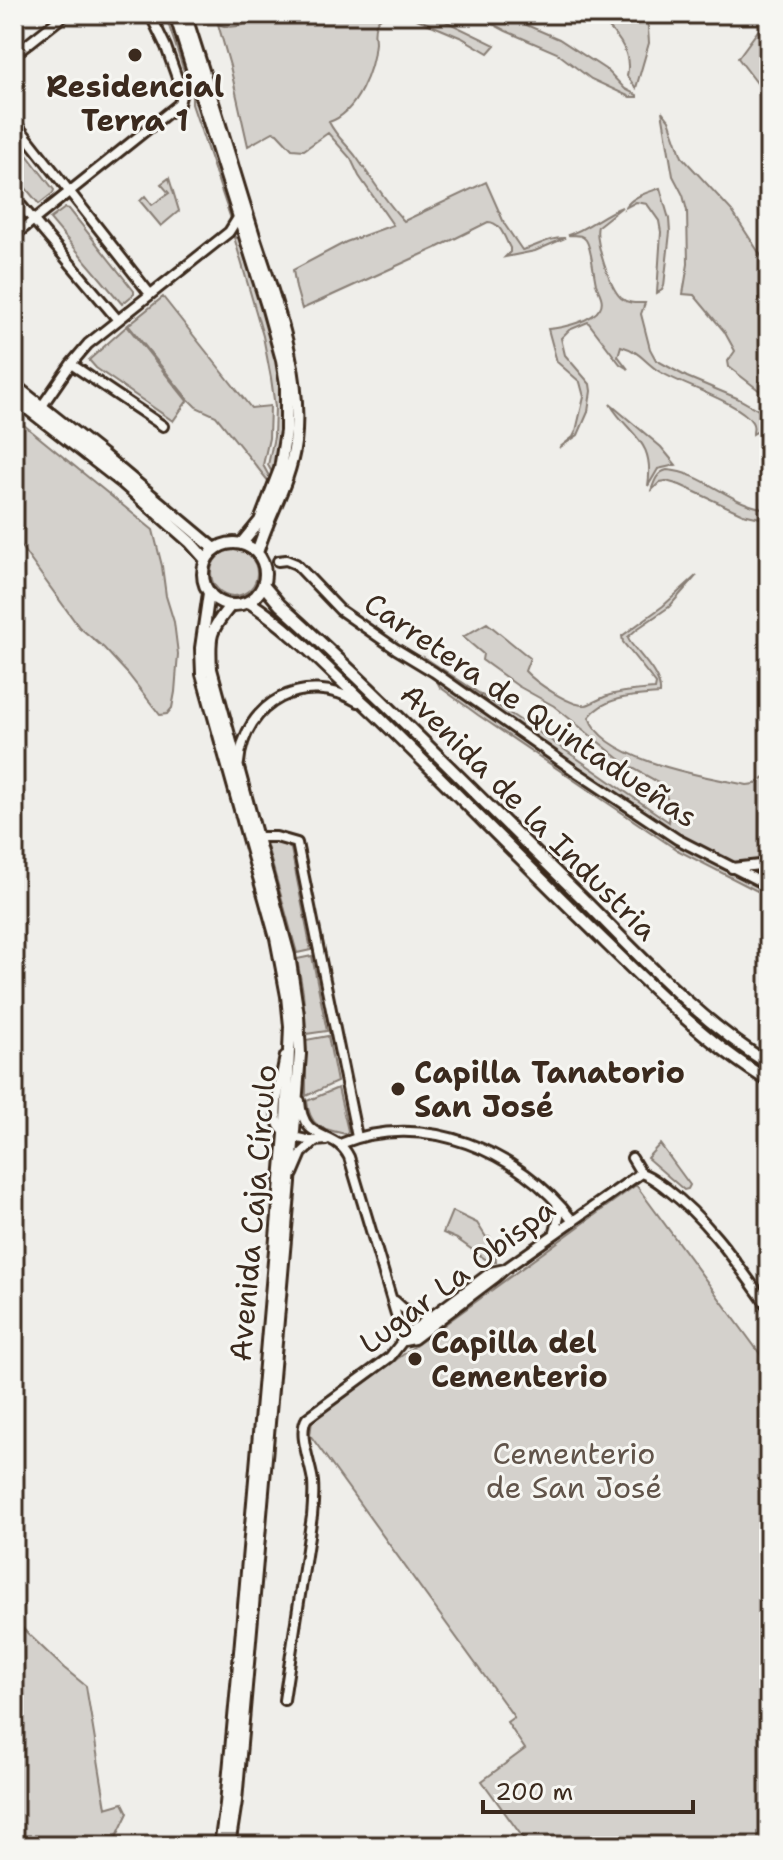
<svg xmlns="http://www.w3.org/2000/svg" width="783" height="1860" font-family="'Shantell Sans',sans-serif">
<rect width="100%" height="100%" fill="#efeeea"/>
<filter id="ink" filterUnits="userSpaceOnUse"><feTurbulence type="fractalNoise" baseFrequency=".0125" numOctaves="2"/><feDisplacementMap in="SourceGraphic" scale="16" xChannelSelector="R" yChannelSelector="G"/><feConvolveMatrix kernelMatrix="1 2 1 2 8 2 1 2 1" color-interpolation-filters="sRGB"/></filter>
<g filter="url(#ink)">
<path fill="#d4d1cc" stroke="#887e75" stroke-width="2" d="M165,14H172L235,216L231,219L192,104V95Z
M265,14H391C384,16 379,17 376,24C373,30 375,37 375,43C373,70 357,113 329,122C337,138 347,144 357,158C372,179 385,201 404,221L486,182L505,225L522,250C537,247 549,237 565,238L535,251L505,257L510,252V248C505,239 501,222 488,222L436,248L302,309L296,288L293,270L346,242L393,225L359,176L351,159L328,133L304,150L292,149L277,133L273,132L248,146L230,66L218,24C234,31 250,23 265,14Z
M405,14H431L495,45L488,53L462,38Z
M474,14H501L559,39L608,71L625,89L637,95V97H630L591,79L557,53L506,31Z
M595,14H647L649,43L636,88L627,76C633,49 613,31 595,14Z
M769,21V104L763,91L738,58L760,28Z
M662,111L669,120L682,157L732,211L769,268V398L729,367L728,361L735,351L724,331L694,295L683,294L688,264L687,211L683,195L673,176Z
M14,138L54,190L53,193L39,204L14,174Z
M169,178L179,211L161,226L140,201L145,196L152,205L169,193L161,184Z
M660,188L669,219L670,232L664,286L662,290L657,293L661,232L659,221L647,204L636,202L625,208C632,196 647,193 660,188Z
M622,207L598,226C594,240 610,288 621,298C628,304 636,303 645,303L641,314L650,349L656,360L687,377L737,398L769,416V430L758,431L753,434C753,428 755,427 752,422C740,402 678,384 657,370C643,360 639,351 621,346L618,356L628,369L620,364L588,322L569,330L561,338L565,355L590,384L591,391L588,412L578,435L559,448L573,437L576,431L584,397L580,382L557,362L548,329C562,328 593,321 600,308C605,300 598,291 596,284C593,272 592,249 586,240C581,233 575,236 568,235C588,229 603,214 622,207Z
M65,208L69,209L134,291V294L122,304L50,219Z
M234,237L240,238C249,261 256,286 263,310C271,337 282,366 283,395C284,423 279,449 274,476L268,465L274,437L275,407L271,378L263,336Z
M163,297L251,408L270,406L269,438L263,465L270,478L269,482L216,416L196,407L186,397L128,325Z
M127,326L187,401L173,421L96,368L89,360Z
M610,404L661,447L676,465L658,469L648,486C655,439 630,437 610,404Z
M14,417L153,530L162,566L166,596L174,622L178,654L175,692L172,708L167,714L160,715L128,674L104,648L79,627L14,537Z
M667,470C704,472 731,506 769,509V520L743,514L680,485L666,481L660,482L651,491C654,482 657,472 667,470Z
M211 573a23 23 0 1 1 46 0a23 23 0 1 1-46 0Z
M697,575L669,607L637,629L628,637L630,642C640,656 662,676 660,694C635,696 605,696 589,717C603,761 707,777 747,785L755,784L769,774V897L677,850L478,715L440,687L425,658L552,741L669,822L670,810L666,795L658,782L627,765L554,706L518,686L482,660L483,654L463,637L487,623L530,658L525,671C535,682 571,707 586,705C594,703 602,697 610,695C625,691 640,690 655,689L656,684L623,642L622,636L663,606Z
M266,842L283,844L291,849L311,950L297,953Z
M312,956L327,1031L306,1034L303,992L297,959Z
M328,1036L337,1082L306,1096V1040Z
M338,1088L348,1131L346,1134C322,1129 310,1128 307,1101Z
M660,1144L690,1185L688,1189L684,1190L647,1158Z
M636,1185L769,1366V1846H529L482,1781L525,1749L507,1722L514,1717L310,1435L312,1421Z
M452,1211L477,1223L486,1237H490L495,1249L496,1262L488,1261L457,1239L443,1233Z
M14,1572L19,1625L64,1668L86,1686L106,1808L123,1803L128,1813L112,1846H14Z"/>
<g fill="none" stroke-linecap="round" stroke-linejoin="round">
<g stroke="#3b2a1e" stroke-width="14">
<path id="minor" d="M14,55L66,14
M14,121L150,294
M14,197L118,320
M14,236L179,104L182,92L166,47L150,14
M71,364L163,426
M42,406L71,364L88,344L229,232L239,216
M278,561L286,560L296,564L340,610L396,649L434,672L575,771L677,839L769,886
M239,763C244,702 305,670 358,702
M257,837H276L297,843L357,1137
M732,868L769,864
M285,1056C282,1072 274,1106 277,1120C281,1139 311,1142 326,1140
M300,1101C303,1145 335,1128 349,1157L404,1341
M340,1144C424,1110 519,1151 572,1220
M632,1158L641,1173
M641,1173C651,1176 659,1183 667,1189C710,1222 738,1265 769,1308
M293,1174L302,1153L315,1141
M555,1232L559,1217L557,1203
M395,1301C405,1312 418,1317 433,1315
M404,1341L414,1339L496,1277L505,1269L641,1173
M284,1700L312,1516C313,1505 314,1493 313,1482C311,1464 297,1433 307,1418L390,1357L408,1334L420,1325L491,1272L505,1269"/>
</g>
<g stroke="#3b2a1e" stroke-width="16">
<path id="major" d="M175,14L267,306L282,360L286,384V431L280,469L260,521L242,543
M185,14C209,87 231,162 254,236C276,303 303,371 295,443C290,483 268,515 257,553
M14,385L104,456L215,549
M14,398L123,483L190,542L206,560
M203 574a31 31 0 1 1 62 0a31 31 0 1 1-62 0Z
M263,585L280,605C384,699 481,800 582,898C640,956 698,1020 769,1064
M209,593L201,648L202,674L276,938L287,996L290,1026L286,1123L238,1675L226,1804L220,1846
M249,602C290,628 331,672 367,706C442,778 515,854 590,927C646,982 702,1040 769,1081
M229,1846L236,1801L290,1182L300,1054L298,1015L289,955L211,669C209,636 209,631 231,605"/>
</g>
<use href="#minor" stroke="#f6f6f2" stroke-width="8"/>
<use href="#major" stroke="#f6f6f2" stroke-width="10"/>
</g>
</g>
<g fill="#3b2a1e" stroke="#f6f6f2" stroke-width="3">
<circle cx="135" cy="55" r="8"/>
<circle cx="398" cy="1089" r="8"/>
<circle cx="415" cy="1359" r="8"/>
</g>
<g text-anchor="middle" dominant-baseline="central" stroke-width="6" stroke-linejoin="round" paint-order="stroke">
<g font-size="30" font-weight="bold" fill="#3b2a1e" stroke="#f6f6f2" text-anchor="start">
<text x="135" y="86" text-anchor="middle">Residencial<tspan x="135" dy="34">Terra 1</tspan></text>
<text x="414" y="1072">Capilla Tanatorio<tspan x="414" dy="34">San José</tspan></text>
<text x="431" y="1342">Capilla del<tspan x="431" dy="34">Cementerio</tspan></text>
</g>
<g font-size="30" fill="#3b2a1e" stroke="#f6f6f2">
<text transform="translate(531 710) rotate(34)">Carretera de Quintadueñas</text>
<text transform="translate(529 812) rotate(45)">Avenida de la Industria</text>
<text transform="translate(253 1213) rotate(-85)">Avenida Caja Círculo</text>
<text transform="translate(457 1276) rotate(-37)">Lugar La Obispa</text>
</g>
<g font-size="30" fill="#61544a" stroke="#f6f6f2">
<text x="574" y="1453">Cementerio<tspan x="574" dy="34">de San José</tspan></text>
</g>
</g>
<rect width="783" height="1860" fill="none" stroke="#f6f6f2" stroke-width="48"/>
<rect x="24" y="24" width="735" height="1812" fill="none" stroke="#3b2a1e" stroke-width="3" filter="url(#ink)"/>
<path d="M483 1800v12h210v-12" fill="none" stroke="#3b2a1e" stroke-width="4"/>
<text x="495" y="1800" font-size="24" fill="#3b2a1e" stroke="#f6f6f2" stroke-width="6" paint-order="stroke">200 m</text>
</svg>
